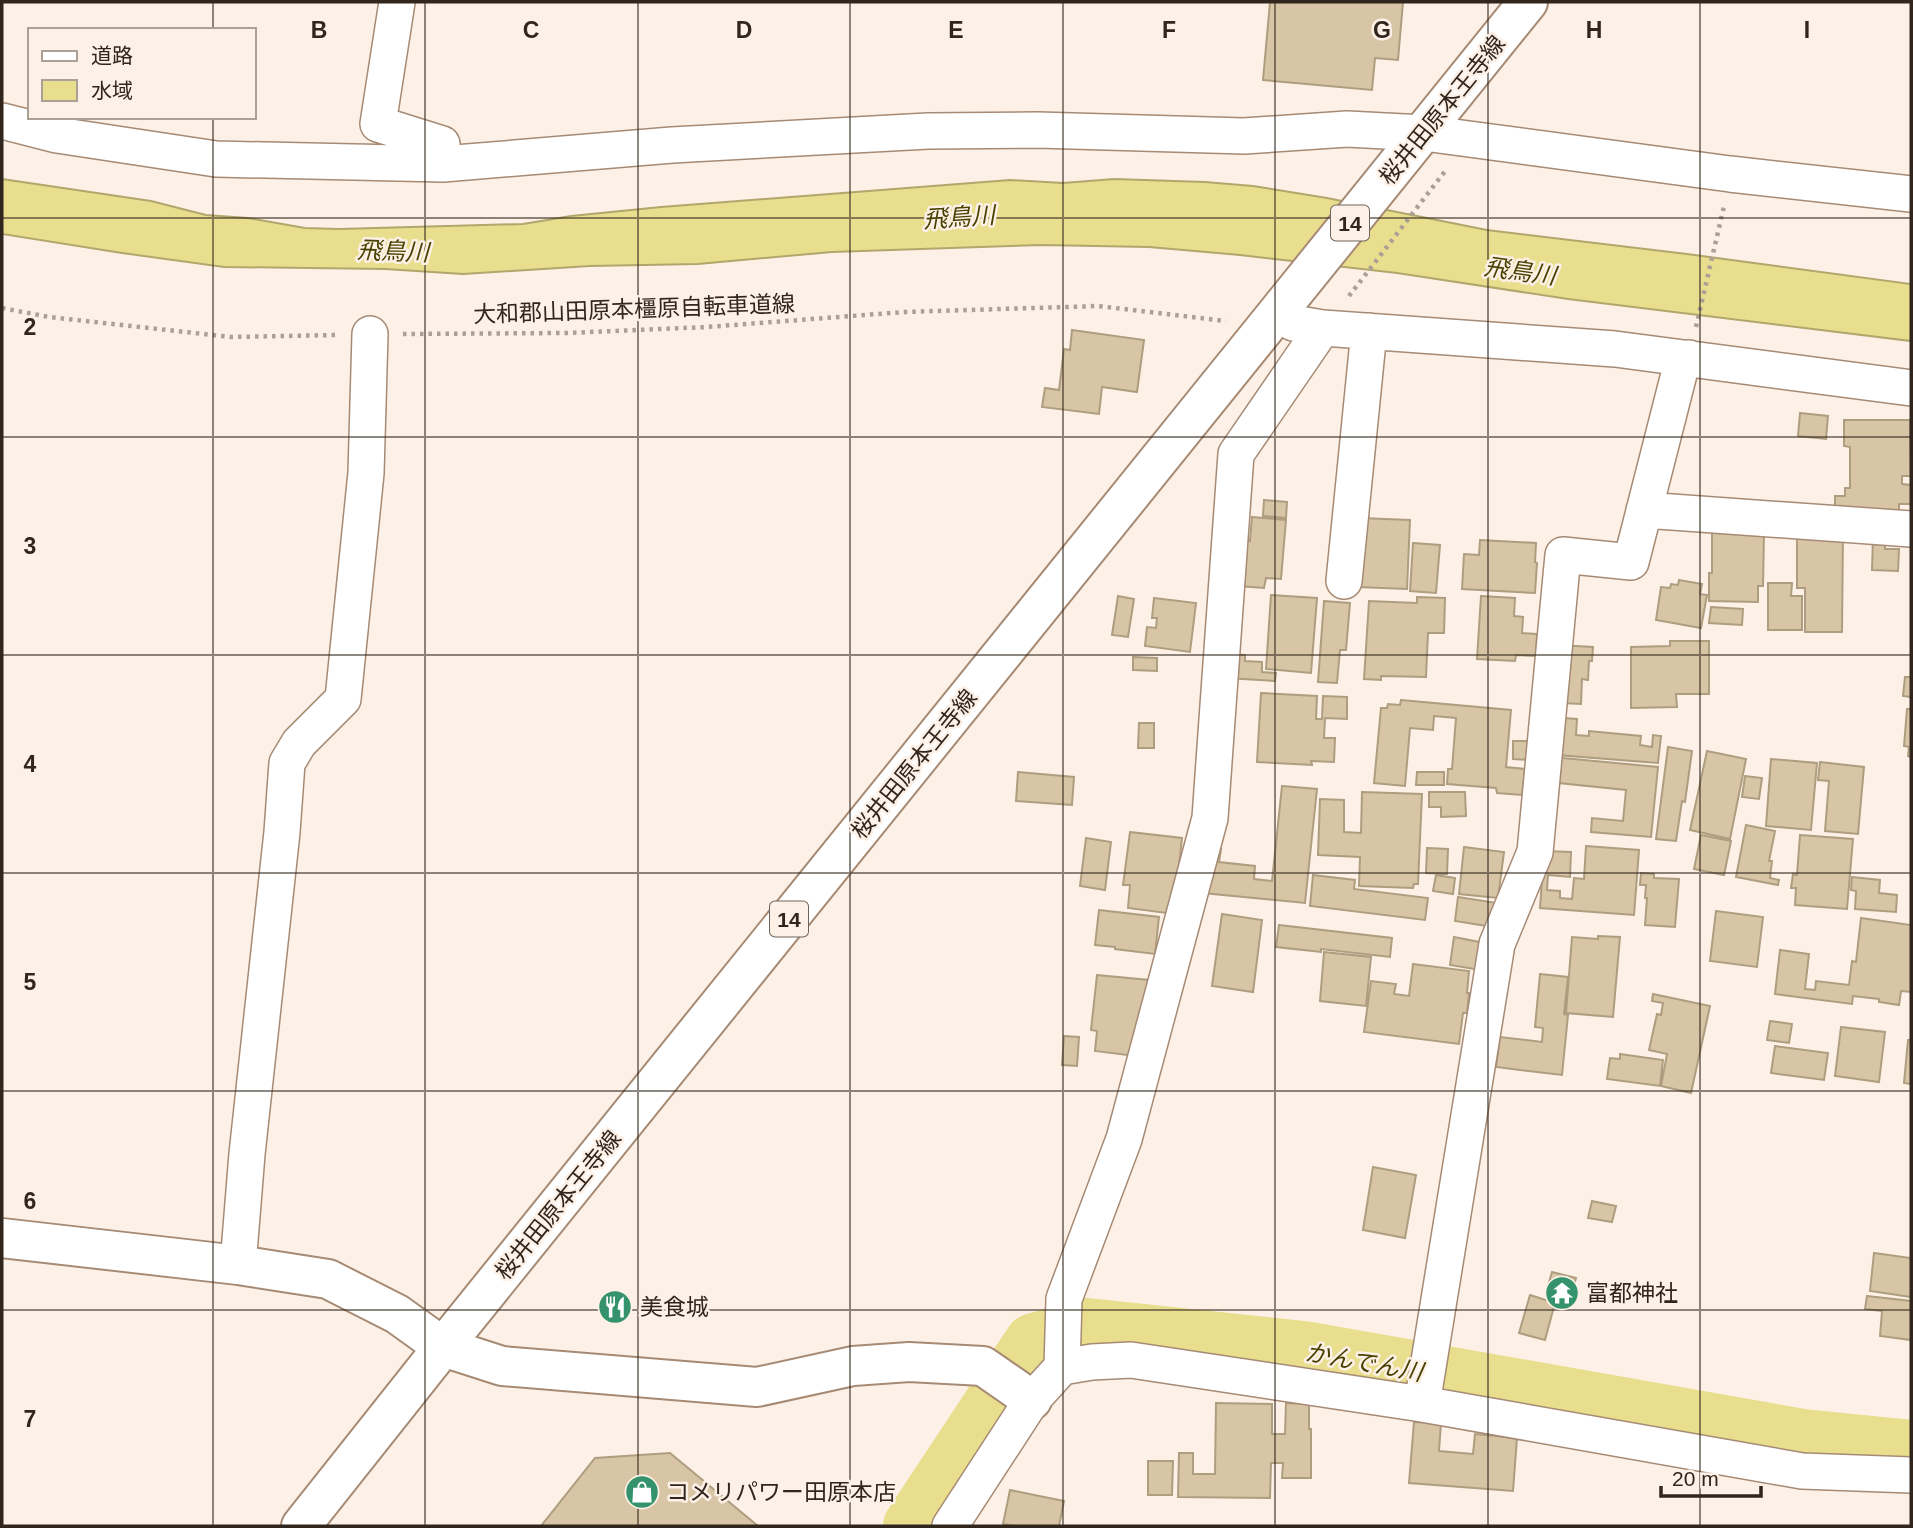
<svg xmlns="http://www.w3.org/2000/svg" width="1913" height="1528" font-family="Helvetica,'Noto Sans JP',sans-serif">
<rect width="100%" height="100%" fill="#fdf1e7"/>
<path fill="#e9dd8e" stroke="#b2a66c" stroke-width="2" d="M2,179L151,201L206,215L248,218L305,228L339,229L523,224L571,216L661,207L1010,180L1063,183L1114,179L1205,182L1253,186L1327,198L1487,230L1687,254L1911,284V341L1568,299L1397,273L1240,255L1149,247L1042,245L832,252L698,264L590,266L463,274L385,269L224,267L122,253L2,234Z"/>
<g fill="none" stroke-linecap="round" stroke-linejoin="round">
<path stroke="#e9dd8e" stroke-width="60" d="M913,1526L1034,1343L1087,1328L1304,1351L1803,1439L1911,1450"/>
</g>
<path fill="#d8c5a6" stroke="#ae9d7f" stroke-width="2" d="M1270,2H1403L1398,60L1375,58L1372,90L1263,80Z
M1072,330L1144,340L1137,392L1102,387L1099,414L1042,407L1045,388L1059,390L1064,349L1070,350Z
M1800,413L1828,416L1826,439L1798,436Z
M1844,420H1910L1911,476H1902V484L1911,485V504H1899V518L1835,517V496H1845V488H1850V447L1844,446Z
M1264,500L1287,502L1286,518L1263,516Z
M1252,517L1286,520L1281,579L1266,578L1264,588L1238,586L1246,540L1250,541Z
M1360,518L1410,520L1407,589L1358,587Z
M1797,532H1843L1842,632H1805V588H1797Z
M1712,533H1764L1763,586H1758V602L1709,601V573H1712Z
M1873,538H1885V549H1899L1898,571L1872,570Z
M1480,540L1536,543L1535,562L1537,563L1535,593L1462,589L1464,554L1479,555Z
M1413,543L1440,545L1436,593L1410,591Z
M1679,580L1702,584L1700,594L1707,595L1701,628L1656,620L1661,587L1670,588L1671,584L1678,585Z
M1768,583H1792L1791,596H1802V630H1768Z
M1271,595L1317,598L1311,673L1266,669Z
M1118,596L1134,599L1128,637L1112,635Z
M1481,596L1515,598L1514,616L1523,617L1522,633L1537,634L1536,656L1516,655L1515,661L1477,659Z
M1417,597L1445,598L1444,633H1428L1426,677L1381,676V680L1364,679L1369,601L1417,603Z
M1154,598L1196,603L1190,652L1145,646L1147,627L1156,628L1157,618H1152Z
M1324,601L1350,603L1346,650H1340L1337,683L1318,682Z
M1711,607L1743,609L1742,625L1709,623Z
M1670,641H1709V694H1676L1677,707L1631,708V647L1670,646Z
M1558,645L1593,647L1592,661H1589L1588,680L1582,679L1581,704L1562,703Z
M1227,654L1245,655V661L1262,662V672L1276,673L1275,681L1226,678Z
M1133,657L1157,658V671L1133,670Z
M1905,677H1911V697L1903,696Z
M1261,693L1317,696L1316,719H1322L1323,696L1347,697V719L1325,718L1324,738H1335L1334,762L1311,761L1312,765L1257,762Z
M1401,700L1511,710L1506,767L1525,769L1522,795L1497,793L1496,788L1447,784L1448,769H1452L1456,718L1434,716L1433,730L1410,728L1405,786L1374,783L1381,708H1387L1388,704L1400,705Z
M1907,709H1911V757L1908,756L1909,747L1904,746Z
M1564,718L1577,719L1576,735L1589,736V731L1641,736L1640,745L1652,747L1653,735L1661,736L1658,763L1557,755Z
M1139,723H1154V748H1138Z
M1513,741H1531V760L1513,759Z
M1668,747L1692,751L1685,802L1682,801L1676,841L1656,839Z
M1707,751L1746,759L1730,839L1690,830Z
M1552,757L1658,767L1651,837L1591,832L1592,818L1623,821L1626,790L1549,782Z
M1771,759L1817,763L1811,830L1766,826Z
M1820,762L1864,767L1858,834L1825,831L1829,781L1818,780Z
M1018,772L1074,777L1072,805L1016,801Z
M1417,772H1444V785H1416Z
M1745,776L1762,778L1759,799L1742,797Z
M1282,786L1317,789L1305,903L1203,893L1208,848L1221,849L1219,862L1255,866L1254,879L1272,881Z
M1362,792L1422,794L1418,884H1414L1413,888L1359,886L1360,857L1318,855L1320,799L1344,800V832L1361,833Z
M1429,792H1465L1466,816L1441,817V807H1429Z
M1746,825L1775,831L1769,861H1772L1770,878L1779,880L1778,885L1736,877Z
M1130,832L1182,838L1174,914L1128,908L1130,885H1123Z
M1701,835L1731,841L1724,875L1694,869Z
M1800,835L1853,839L1847,909L1795,905L1796,888H1791L1793,874L1797,875Z
M1086,838L1111,842L1105,890L1080,886Z
M1586,846L1639,850L1634,915L1540,908L1544,851L1571,852L1570,877L1548,875L1547,890L1560,891V898L1572,899L1574,878L1584,879Z
M1464,847L1504,852L1498,898L1459,894Z
M1427,848L1448,849L1447,874L1426,873Z
M1641,873L1654,874V878L1679,879L1675,927L1645,925L1647,898H1645L1646,885H1640Z
M1313,875L1355,880L1354,889L1428,898L1425,920L1310,906Z
M1436,875L1455,878L1453,894L1433,891Z
M1852,877L1880,880L1879,893L1897,895L1896,912L1855,909L1856,891L1851,890Z
M1458,897L1497,903L1493,927L1455,921Z
M1099,910L1159,917L1155,954L1115,949V947L1095,945Z
M1716,911L1763,917L1757,967L1710,961Z
M1222,914L1262,920L1253,992L1212,986Z
M1861,918L1911,925V992L1901,991L1899,1005L1879,1002V999L1853,996L1852,1004L1775,994L1780,950L1809,954L1805,989L1815,990L1816,981L1849,985L1852,961L1856,962Z
M1279,925L1392,938L1390,957L1321,949V952L1276,947Z
M1598,936L1620,937L1613,1017L1566,1013L1572,937L1598,939Z
M1454,937L1485,943L1481,970L1450,965Z
M1324,952L1371,957L1366,1006L1320,1001Z
M1413,964L1469,971L1467,993H1469L1467,1013H1463L1459,1044L1364,1032L1371,981L1396,984L1394,994L1409,996Z
M1540,974L1568,977L1564,1014L1568,1015L1562,1075L1496,1067L1500,1037L1542,1042L1543,1028L1535,1027Z
M1097,975L1149,980L1146,1014L1139,1013L1135,1056L1095,1051L1097,1031L1091,1030Z
M1653,994L1710,1006L1691,1093L1661,1086L1667,1054L1649,1050L1657,1014L1661,1015L1663,1003L1652,1001Z
M1770,1021L1792,1024L1789,1043L1767,1040Z
M1841,1027L1885,1032L1879,1082L1835,1076Z
M1064,1036L1079,1037L1077,1066L1062,1065Z
M1908,1040H1911V1084L1904,1083Z
M1775,1046L1828,1053L1824,1080L1771,1073Z
M1620,1054L1663,1060L1660,1086L1607,1079L1610,1058L1620,1059Z
M1373,1167L1416,1175L1405,1238L1363,1230Z
M1592,1201L1616,1206L1612,1222L1588,1218Z
M1874,1253L1911,1258V1297L1870,1291Z
M1552,1272L1576,1278L1570,1299L1546,1293Z
M1530,1295L1555,1303L1545,1340L1519,1333Z
M1867,1296L1911,1301V1340L1880,1336L1882,1311L1865,1309Z
M1216,1403L1272,1404V1434H1285L1286,1403L1309,1404V1429H1311V1478H1282L1283,1463H1271L1270,1498L1178,1497L1179,1453H1193V1474H1215Z
M1414,1422L1441,1423L1439,1451L1473,1454L1475,1434L1517,1438L1513,1491L1409,1483Z
M670,1453L758,1526H541L595,1458Z
M1148,1461H1173L1172,1495H1148Z
M1010,1490L1064,1501L1059,1526H1014L1003,1524Z"/>
<g fill="none" stroke-linecap="round" stroke-linejoin="round">
<g stroke="#a68a74" stroke-width="38">
<path id="street" d="M397,2L378,124L442,144L443,164
M2,121L57,135L216,159L443,164L672,145L928,131L1038,130L1244,136L1347,129L1424,133L1730,174L1911,194
M1293,323L1323,328L1615,349L1911,388
M1644,510L1911,529
M1344,581L1369,331
M238,1265L247,1154L282,832L287,763L299,743L343,699L366,473L370,334
M1062,1367L1064,1299L1124,1139L1210,818L1236,454L1317,336
M1422,1404L1497,944L1535,852L1563,555L1631,562L1680,370L1689,358
M950,1526L1032,1400L1062,1367L1092,1362L1131,1360L1422,1404L1802,1471L1911,1475"/>
</g>
<g stroke="#a68a74" stroke-width="42">
<path id="secondary" d="M2,1238L238,1265L328,1279L397,1314L443,1347L502,1366L757,1387L853,1366L909,1362L983,1366L1032,1400"/>
</g>
<g stroke="#a68a74" stroke-width="42">
<path id="primary" d="M301,1526L443,1347L1528,2"/>
</g>
<path stroke="#ab9f96" stroke-width="4.5" stroke-dasharray="3.5 5" stroke-linecap="butt" d="M1349,296L1446,170
M2,308L49,317L231,337L338,335
M1696,327L1724,206
M403,334L567,333L707,327L904,312L1098,306L1226,321"/>
<use href="#street" stroke="#fff" stroke-width="35"/>
<use href="#secondary" stroke="#fff" stroke-width="38"/>
<use href="#primary" stroke="#fff" stroke-width="38"/>
</g>
<path fill="none" stroke="#31261d" stroke-width="2" stroke-opacity="0.55" d="M213,2V30M425,2V1526M638,2V1526M850,2V1526M1063,2V1526M1275,2V1526M1488,2V1526M1700,2V1526M213,117V1526M2,218H1911M2,437H1911M2,655H1911M2,873H1911M2,1091H1911M2,1310H1911"/>
<defs>
<g id="temple-disc" transform="scale(1.75)"><circle r="9.5" fill="#34936c" stroke="#fdf1e7"/><path d="M0-6L5-2H3V0L6.5 2.5H4V6H1.5V3h-3V6H-4V2.5H-6.5L-3 0V-2H-5Z" fill="#fff"/></g>
<g id="restaurant-disc" transform="scale(1.75)"><circle r="9.5" fill="#34936c" stroke="#fdf1e7"/><path d="M-5-6h1v4h1v-4h1v4h1v-4h1v5L-1.5 .5V6h-2V.5L-5-1ZM5-6V6H3V1.5H1.5Q1.5-4 5-6Z" fill="#fff"/></g>
<g id="shop-disc" transform="scale(1.75)"><circle r="9.5" fill="#34936c" stroke="#fdf1e7"/><path d="M-5-2.5h2.3a2.7 3.5 0 0 1 5.4 0H5L5.5 6h-11ZM-1.5-2.5h3a1.5 2.3 0 0 0-3 0Z" fill="#fff"/></g>
</defs>
<g fill-rule="evenodd">
<use href="#temple-disc" x="1562" y="1293"/>
<use href="#restaurant-disc" x="615" y="1307"/>
<use href="#shop-disc" x="642" y="1492"/>
</g>
<g text-anchor="middle" dominant-baseline="central" stroke-width="5" stroke-linejoin="round" paint-order="stroke">
<g fill="#fdf1e7" stroke="#6e635a" stroke-width="2">
<rect x="1331" y="205.5" width="38" height="35" rx="5"/>
<rect x="770" y="901.5" width="38" height="35" rx="5"/>
</g>
<g font-size="21" font-weight="bold" fill="#31261d">
<text x="1350" y="223">14</text>
<text x="789" y="919">14</text>
</g>
<g font-size="23" fill="#31261d" stroke="#fdf1e7">
<text transform="translate(1442 110) rotate(-51)">桜井田原本王寺線</text>
<text transform="translate(634 309) rotate(-2)">大和郡山田原本橿原自転車道線</text>
<text transform="translate(914 764) rotate(-51)">桜井田原本王寺線</text>
<text transform="translate(558 1205) rotate(-51)">桜井田原本王寺線</text>
</g>
<g font-size="23" fill="#31261d" stroke="#fdf1e7" text-anchor="start">
<text x="1586" y="1293">富都神社</text>
<text x="640" y="1307">美食城</text>
<text x="666" y="1492">コメリパワー田原本店</text>
</g>
<g font-size="24" font-style="italic" fill="#4a4100" stroke="#fdf1e7">
<text transform="translate(959 217) rotate(-4)">飛鳥川</text>
<text transform="translate(393 251) rotate(2)">飛鳥川</text>
<text transform="translate(1520 271) rotate(8)">飛鳥川</text>
<text transform="translate(1364 1362) rotate(10)">かんでん川</text>
</g>
</g>
<g font-size="23" text-anchor="middle" font-weight="bold" fill="#31261d" stroke="#fdf1e7" stroke-width="5" stroke-linejoin="round" paint-order="stroke">
<text x="319" y="38">B</text>
<text x="531" y="38">C</text>
<text x="744" y="38">D</text>
<text x="956" y="38">E</text>
<text x="1169" y="38">F</text>
<text x="1382" y="38">G</text>
<text x="1594" y="38">H</text>
<text x="1807" y="38">I</text>
<text x="30" y="335">2</text>
<text x="30" y="554">3</text>
<text x="30" y="772">4</text>
<text x="30" y="990">5</text>
<text x="30" y="1209">6</text>
<text x="30" y="1427">7</text>
</g>
<rect width="1913" height="1528" fill="none" stroke="#31261d" stroke-width="7"/>
<rect x="28" y="28" width="228" height="91" fill="#fdf1e7" stroke="#aba096" stroke-width="2"/>
<rect x="42" y="51" width="35" height="10" fill="#ffffff" stroke="#aba096" stroke-width="2"/>
<text x="91" y="63" font-size="21" fill="#31261d">道路</text>
<rect x="42" y="80" width="35" height="21" fill="#e9dd8e" stroke="#aba096" stroke-width="2"/>
<text x="91" y="98" font-size="21" fill="#31261d">水域</text>
<path d="M1661 1486v10h100v-10" fill="none" stroke="#31261d" stroke-width="3.5"/>
<text x="1672" y="1486" font-size="21" fill="#31261d" stroke="#fdf1e7" stroke-width="5" paint-order="stroke">20 m</text>
</svg>
